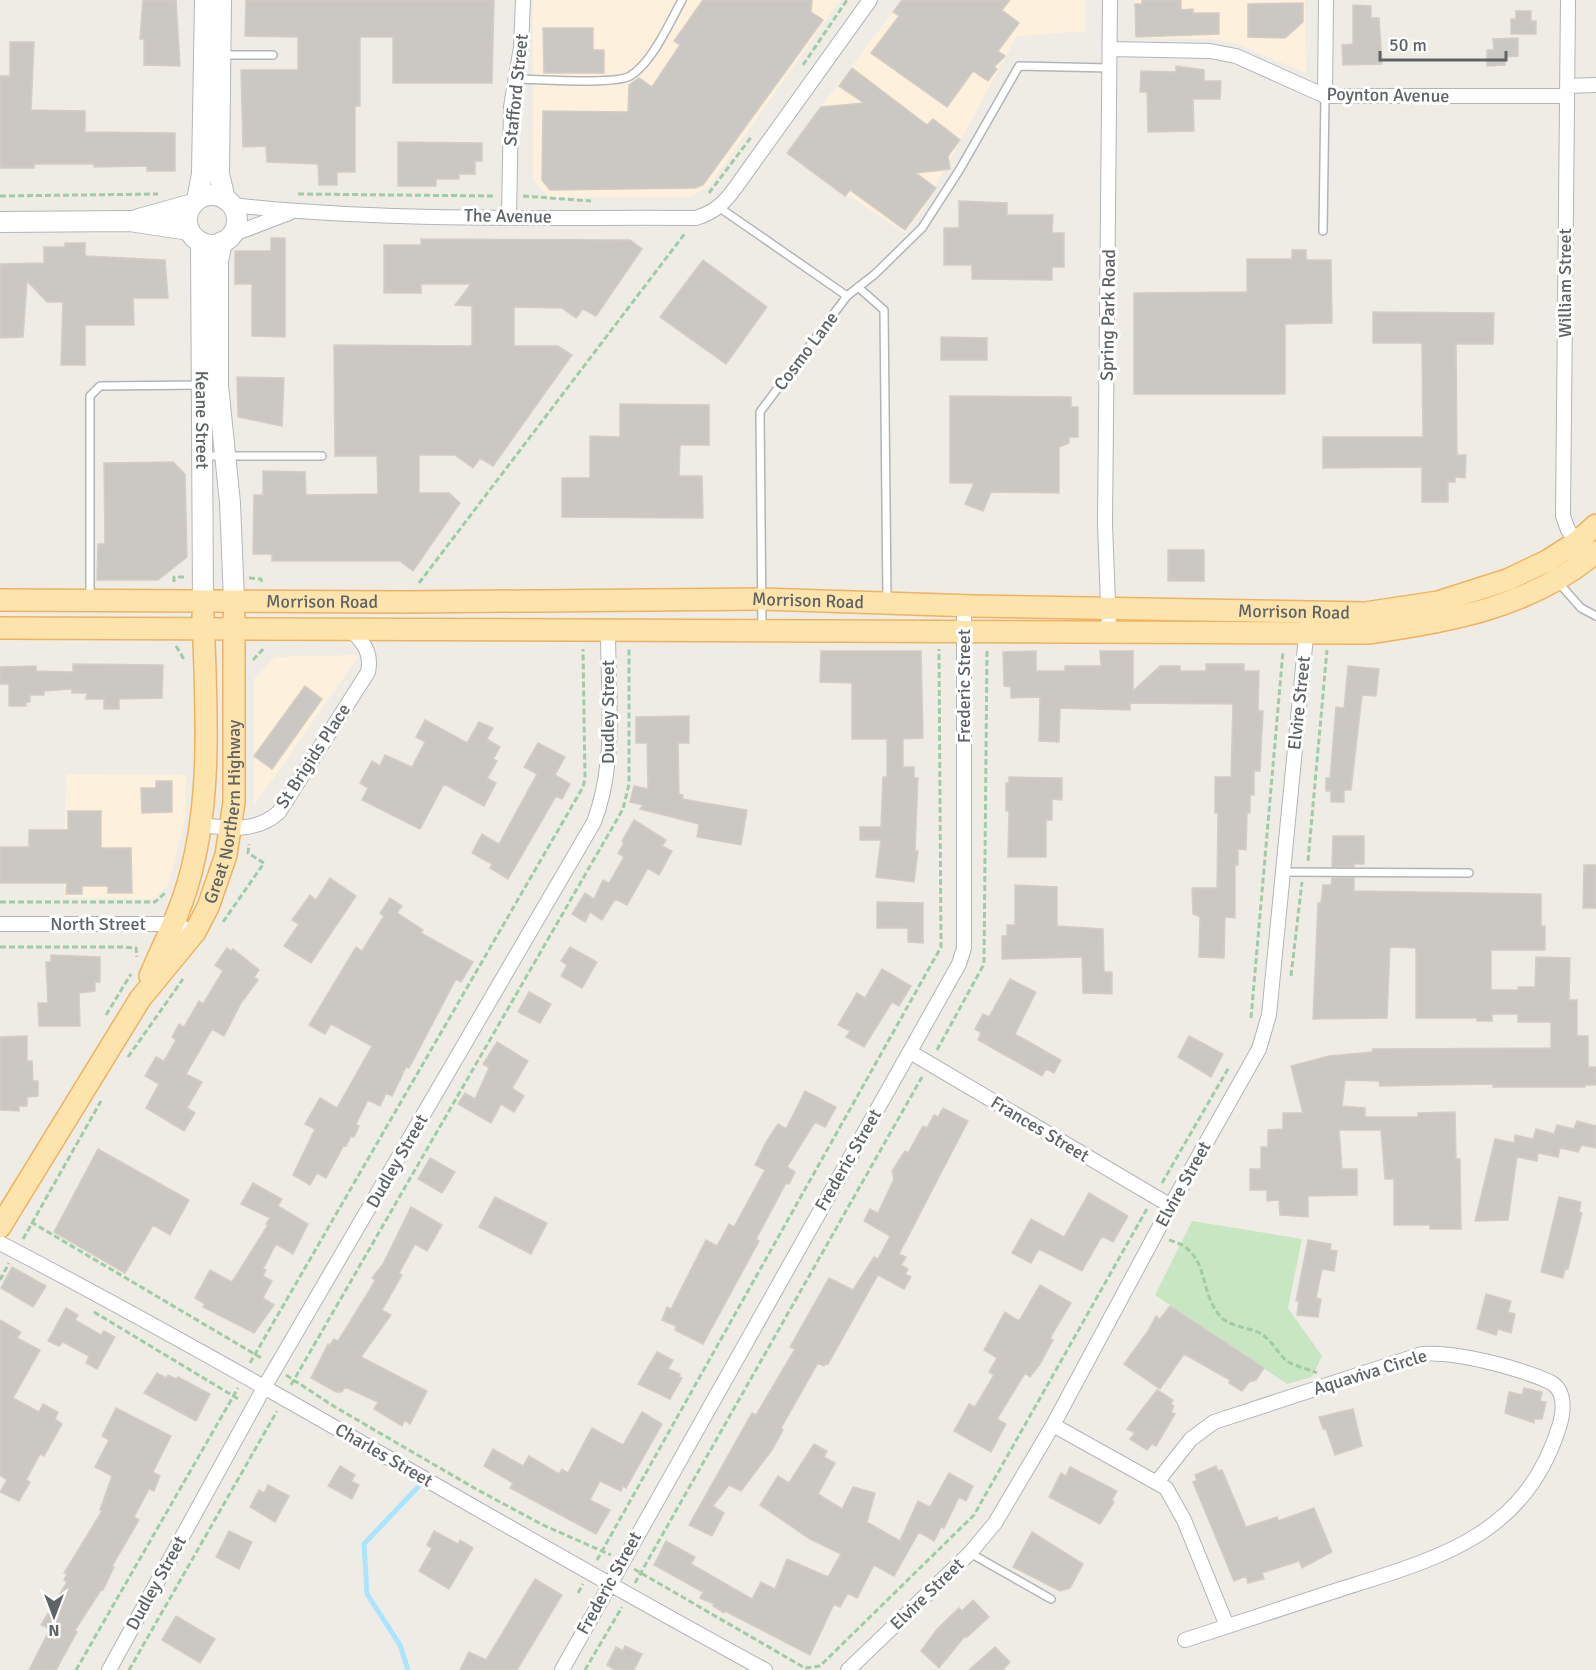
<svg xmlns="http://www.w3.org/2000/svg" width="1596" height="1670" font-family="Signika,sans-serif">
<rect width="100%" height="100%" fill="#efece6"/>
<path fill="#fdf1dd" d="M533,0H840L709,186L690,197H549L533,180Z
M902,0H1085L1086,31L1017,36L922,211L905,233L785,154Z
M1135,0H1305L1306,73L1235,43L1212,39L1136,38Z
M359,655L254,806V679L275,657Z
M66,774L186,775L185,820L168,885L154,899L64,898Z"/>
<path fill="#c9e6c3" d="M1192,1221L1302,1239L1288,1308L1322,1356L1312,1377L1287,1384L1155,1295Z"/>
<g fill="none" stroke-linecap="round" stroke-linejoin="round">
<path stroke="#a9e5fd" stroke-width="5" d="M408,1670L400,1645L367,1594L364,1544L418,1487"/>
</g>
<path fill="#cbc7c2" stroke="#d4cdc4" stroke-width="1.5" d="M143,0H176L180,66L144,65V39H140Z
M246,0H494L492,83H393V37H360V106H355V172H337V185H319L318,164L267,162L266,146L243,147L241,70H298V37L245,36Z
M703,0H812L811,12L823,20L703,185L695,188L550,190L542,180L543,111L628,112L629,85L639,78L652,87L680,45L674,41Z
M902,0H1010L1002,10L1019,23L998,51L1005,56L994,67L997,69L988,81L973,71L947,107L871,53L899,16L893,12Z
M1142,0H1181V10L1193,9V13H1219V34L1136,37L1135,4H1142Z
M1303,3V22L1285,38L1248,37V4Z
M1353,5L1371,6V18H1379L1382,64L1343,65L1342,45L1353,44Z
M1516,11H1531V21H1536V34H1511V19H1516Z
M543,28H593V50H604V73H544Z
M1518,38V56L1505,57V65L1487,66V50H1494L1493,39Z
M10,42H34L31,110L85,111V132L175,133V171H147V166L94,167V164H34V168H0V76H10Z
M1176,66L1204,70V81H1221L1220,99H1193L1194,131L1148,132L1147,92H1140L1141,71L1176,72Z
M852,68L927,125L933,119L960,140L948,156L950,169L916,173L936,188L905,230L850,190L845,196L787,153L821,107L864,103L839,86Z
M398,142L482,143V161H475V174H459V179H436V186H398Z
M959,201L1007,203V215H1053L1052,233H1064V267H1052V280L972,279V265H944V228H959Z
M271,238H285V337L252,336V284H235V251H271Z
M421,239L630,240L642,249L596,316L583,309L576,318L562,308L514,307V346H558L572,355L493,466L480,458L473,468L455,455H419V493H449L460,503L413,571L400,561H272V554H253L254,495H263V471L305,472L306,495L378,494L377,456H335L334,345L472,346V306L455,305L471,284H421V293H384V245H421Z
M65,243H85V256L165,260L168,298H133L134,325H85V365H61L63,302H47L27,281L23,337L0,338V264L44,263V247H65Z
M1292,250H1306V260H1331L1332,323L1285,324V394H1134V293L1247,292V259H1292Z
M703,260L767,307L726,364L660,317Z
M1373,312L1494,313L1493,344H1456L1457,455H1466L1465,478L1455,477V482H1448V502H1422V467L1323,468V437H1423L1422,343H1373Z
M941,337L987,338V360H941Z
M237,377L284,378L282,426L238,417Z
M950,396L1071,397V407H1078V437H1069V443L1059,447V493L991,492L983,511L965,504L974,483H950Z
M620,404L709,405V445H680L679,476H702L703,518L562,517V478H590V436L620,437Z
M173,462L185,474L187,557L158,580H97L98,544H105L104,463Z
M1168,550H1204V581H1168Z
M821,651H921L923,738L903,739V767H914V778H918L915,851H918L914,882L876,877L881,840H860V827H881L883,777H887V739H852V683L820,682Z
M1036,651V671H1065V666H1101L1100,651H1133V691L1160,666H1180V671H1206V664H1244V671H1259L1258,711H1263L1260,771H1254V795H1250V813H1247L1246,850L1238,849V865H1235V918L1225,917L1224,958L1199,957L1200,917L1193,914L1192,888H1217L1218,813H1215V777H1231L1233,704L1130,703V710L1060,708L1059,742L1039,741L1040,697L1011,698V687L1004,686L1003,652Z
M73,664L163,665L162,698L119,699V709H104V699H86L87,693H72V689L44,691V695H30V702H26V706H9V684H0V667L36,666V671L73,672Z
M1348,666L1379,669L1376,696L1362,695L1351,790H1344V802H1331V791H1326V778H1330L1336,707L1344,708Z
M305,686L322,699L272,769L254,756Z
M689,716V743H678L679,794L683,795L682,799L747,810L741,845L697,837L699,824L640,809L643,805L630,802L634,786L648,789L647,743H636V717Z
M425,720L467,743L479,722L493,728L487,739L500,747L493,759L497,761L487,778L496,783L484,806L444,784L420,829L362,800L368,788L360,783L372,761L380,766L385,755L412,767L425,742L416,737Z
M538,743L565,757L555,775L570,784L562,799L556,796L508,879L490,868L492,864L472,853L482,834L499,844L537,774L524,767Z
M1009,777L1062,778V800L1052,799V820H1046V857H1008L1009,811H1006V783H1009Z
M156,781H172V812L142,813L141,788H156Z
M68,811H101V848H131L132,893H108V886H82V894H66L67,883H0V847H29V830H68Z
M634,820L666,840L662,846L672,851L659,875L648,868L627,905L615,899L602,920L590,912L585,922L572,914L585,893L594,899L603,880L609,883L624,857L618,853L624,843L622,841Z
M1333,836H1364V864H1354V867H1332Z
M1584,865H1596V908H1583Z
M330,878L356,896L311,963L284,946L299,924L292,920L310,895L316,900Z
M1332,878H1354V891L1541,894V926H1545V950H1491V990H1518V987H1535L1536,957L1570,958L1569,1000H1577V1036H1588V1067H1596V1085H1585V1087H1493V1084L1380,1086L1379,1081L1345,1080L1342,1106L1365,1108V1117H1418V1113L1455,1112L1456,1159H1460L1461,1229H1430V1225H1394V1179H1385L1381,1130H1339L1342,1169H1357V1195L1308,1196V1217L1280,1215L1279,1200L1267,1201V1190H1250V1169H1261V1147H1268V1130L1283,1129V1113H1303L1291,1066L1329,1056L1372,1052L1373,1049L1551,1048V1022H1518V1014H1492V1021H1477V1018H1416V948L1390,947L1387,1018L1313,1019L1318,903H1321L1323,885H1331Z
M1015,885L1057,887V926L1103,929L1104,972H1112V994L1083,993L1082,957L1002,959V936H1007V925H1015Z
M390,898L402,906L397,913L423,930L421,933L473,962L461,982L456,979L409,1068L406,1067L392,1096L386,1093L380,1106L368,1100L356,1124L359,1126L354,1137L351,1136L346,1146L344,1145L326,1178L317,1173L310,1185L293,1175L315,1129L305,1124L320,1098L337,1108L372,1046L331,1024L325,1034L309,1025L356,947L362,951L384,916L380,913Z
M877,902L923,903V943L908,942V928H877Z
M570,947L597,962L582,988L561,976L567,965L561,961Z
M227,948L231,951L233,949L259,970L254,977L258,980L241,1003L224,1036L212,1029L186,1074L202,1082L187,1108L195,1113L184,1131L146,1108L159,1084L145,1076L156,1057L164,1061L176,1040L172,1037L179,1024L184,1027L199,1001L203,1004L223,971L215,965Z
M51,955L100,957V982H95V991L79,993L80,1026H39L38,1003H48L46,962H51Z
M882,969L911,986L899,1006L892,1002L864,1047L846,1037L850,1031L838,1025L857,993L865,998Z
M1010,979L1036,992L1015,1034L1061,1060L1054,1073L1046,1069L1042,1076L978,1040L981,1033L975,1029L983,1014L989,1017Z
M529,992L551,1004L540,1023L518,1012Z
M27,1036V1061H32L33,1081H38V1096L27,1097V1106H19V1111L0,1110V1037Z
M1189,1036L1223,1054L1211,1077L1178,1057Z
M497,1042L528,1061L512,1088L524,1096L514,1112L501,1104L491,1123L458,1104L465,1093L475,1099L489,1068L483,1064Z
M805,1091L836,1107L825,1127L815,1122L787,1167L795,1172L789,1184L786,1183L756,1239L759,1241L703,1344L675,1330L676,1326L662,1320L667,1307L671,1309L706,1240L717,1246L729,1224L734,1227L765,1170L755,1165L766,1142L778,1124L786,1129Z
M943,1108L968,1121L899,1254L906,1257L901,1265L908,1269L905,1274L911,1277L904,1289L878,1275L828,1364L826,1363L824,1366L818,1363L781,1428L783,1430L772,1450L741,1491L729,1485L713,1506L724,1513L712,1536L689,1525L752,1413L756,1415L795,1349L790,1347L829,1278L853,1290L874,1257L878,1259L890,1236L864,1221L870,1209L878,1213L894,1179L892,1171L905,1151L908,1153L923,1126L927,1128L934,1115L938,1117Z
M1577,1121L1596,1126V1148L1582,1145L1578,1152L1560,1148L1558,1157L1538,1153L1537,1161L1517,1157L1508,1220L1475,1221L1495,1139L1514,1143L1515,1135L1533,1139L1536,1129L1554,1134L1557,1125L1574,1129Z
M98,1149L189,1200L170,1235L153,1225L125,1273L54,1232Z
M430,1158L455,1172L442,1193L418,1179Z
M253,1183L282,1199L278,1206L308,1224L293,1254L276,1244L263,1269L266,1270L263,1276L272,1281L263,1298L274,1305L254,1333L203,1307L205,1304L195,1298L210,1270L232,1282L268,1225L266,1224L270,1218L241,1204Z
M1089,1193L1128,1216L1113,1242L1102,1236L1082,1271L1039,1249L1031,1263L1012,1253L1031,1219L1064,1237Z
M495,1197L547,1223L531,1254L479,1227Z
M1559,1197L1581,1202L1579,1212L1582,1213L1568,1269L1565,1268L1563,1278L1541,1272Z
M411,1207L442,1225L427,1251L415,1244L399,1273L402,1275L382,1310L391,1315L361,1357L427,1391L410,1424L405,1420L402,1426L374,1409L378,1402L345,1387L342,1392H336L311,1378L328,1344L330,1345L334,1339L338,1341L369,1291L375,1280L372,1278L383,1264Z
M1308,1240L1331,1244L1330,1250L1337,1251L1334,1271L1322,1269L1316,1298L1321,1299L1318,1317L1297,1315L1299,1301H1296Z
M12,1267L46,1286L33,1307L1,1288Z
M1040,1285L1071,1303L1050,1338L1053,1340L1040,1364L1030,1377L1025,1373L997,1419L1006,1424L991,1452L954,1431L969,1404L975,1407L994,1375L989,1372L997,1358L984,1350L1005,1312L1019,1321Z
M1486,1294L1511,1301L1508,1312L1515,1314L1511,1333L1498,1329L1496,1335L1477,1329Z
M1170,1306L1264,1368L1256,1380L1249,1382L1242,1391L1229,1383L1230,1380L1184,1354L1160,1389L1124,1364L1148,1331L1156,1316L1160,1319Z
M66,1308L78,1315L75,1320L101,1335L104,1331L115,1337L97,1369L86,1363L89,1356L63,1342L59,1346L48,1341Z
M0,1320L21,1332L17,1338L40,1350L13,1398L39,1412L43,1404L58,1412L55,1419L62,1424L44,1456L40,1454L26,1480L30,1482L19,1501L0,1492L7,1480L0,1475Z
M657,1352L673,1360L668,1369L680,1374L679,1377L682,1378L670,1399L638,1384Z
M157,1373L166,1378L168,1375L176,1379L178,1377L210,1394L196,1421L144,1393Z
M1524,1388L1542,1392L1540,1401L1546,1402L1542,1419H1534V1423L1505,1413L1509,1392L1522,1395Z
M1157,1390L1173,1400L1171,1404L1174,1406L1171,1412L1175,1414L1156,1446L1152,1444L1147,1450L1130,1439L1135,1433L1127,1429Z
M116,1408L171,1436L153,1472L160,1476L154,1491L149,1489L134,1517L139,1520L112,1566L114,1567L103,1590H101L75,1630L77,1632L56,1670H29L50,1629L41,1625L67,1582L64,1580L67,1574L64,1573L102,1511L100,1510L112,1476L95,1467L109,1440L102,1436Z
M1353,1409L1362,1446L1335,1455L1326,1429H1323L1319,1417Z
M642,1412L662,1424L626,1488L623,1486L621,1491L600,1481L590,1500L610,1510L596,1534L510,1488L513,1483L484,1466L493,1449L523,1466L529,1456L559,1474L562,1469L568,1473L592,1428L623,1445Z
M814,1444L827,1451L824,1457L835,1463L818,1494L842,1509L853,1487L875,1493L867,1522L900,1541L918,1501L930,1507L949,1473L973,1486L966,1501L959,1497L944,1528L941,1527L934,1541L919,1532L894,1576L874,1565L857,1598L848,1593L840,1607L834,1604L810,1655L725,1611L724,1613L713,1606L714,1604L700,1598L703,1592L654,1565L666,1541L695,1557L691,1564L752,1599L761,1582L775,1589L787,1559L828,1577L841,1554L810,1539L760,1505L778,1476L789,1483Z
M340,1466L355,1475L351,1481L359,1485L352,1499L328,1486Z
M1216,1466L1218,1471L1222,1470L1246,1527L1277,1517L1278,1521L1314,1508L1332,1552L1302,1568L1299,1561L1262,1573L1264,1579L1248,1583L1246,1576L1234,1581L1193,1482L1197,1480L1195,1475Z
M1070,1467L1117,1491L1112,1500L1114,1502L1100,1524L1049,1497L1061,1473L1066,1476Z
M268,1485L289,1496L275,1522L250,1507L259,1490L264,1493Z
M229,1531L252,1542L239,1569L216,1557Z
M434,1531L458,1544L460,1540L473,1548L449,1589L419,1571L432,1548L427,1545Z
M1032,1532L1083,1564L1070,1588L1060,1591L1013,1567Z
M535,1579L562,1595L517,1670H460L469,1652L486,1660Z
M973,1600L989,1617L967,1637L965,1636L939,1668L921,1651L938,1628L959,1608L962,1611Z
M176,1616L215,1639L200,1663L162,1640Z
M625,1646L642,1654L634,1670H615L607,1665L616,1647L623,1651Z
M995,1647L1010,1662L1003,1670H969Z"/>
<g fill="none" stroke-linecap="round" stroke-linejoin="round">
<g stroke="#b1b5b8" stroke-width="10">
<path id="lane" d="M221,55H273
M515,79C538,79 614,85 630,76C652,63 670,22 682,0
M720,208L847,296
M1323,231L1325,96
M858,287L884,310L887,600
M203,456H322
M1557,581L1581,608L1596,616
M90,599V396L100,386L201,385
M762,629L760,412L847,296L875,274L922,228L960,169L1019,66L1110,68
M1281,872L1469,873
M970,1553L1051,1599"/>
</g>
<g stroke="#b1b5b8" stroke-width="16">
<path id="street" d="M1568,0L1563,516L1568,530L1581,547
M1110,49L1210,51L1236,56L1325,96H1567
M1567,86L1596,85
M1325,96L1326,0
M232,205C385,222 542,217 696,218C714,212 722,205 733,191L870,0
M509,217L511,107L521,47L523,0
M234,234L289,213
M1109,630L1105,524L1110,0
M200,825C229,828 256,833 279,812L368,672C372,653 364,643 351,630
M0,924H172L195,932
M910,1052L1171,1206
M0,1243C259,1378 508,1531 765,1670
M1053,1425L1166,1488L1184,1520L1227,1626
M1157,1482L1191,1439L1214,1422L1422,1354C1456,1351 1519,1368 1550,1382C1566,1390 1564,1412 1559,1427C1525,1536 1439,1558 1341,1589C1289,1606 1237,1623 1185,1640
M109,1670L265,1386L594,822C617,762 608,695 608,631
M562,1670L959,964L964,948V605
M848,1670L970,1553L995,1523L1053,1425L1175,1198L1259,1049L1269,1015L1307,626"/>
</g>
<g stroke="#b2b7ba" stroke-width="22">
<g id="secondary">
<path d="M221,0L219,174L225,199"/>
<circle cx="212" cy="220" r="25"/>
<path d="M197,200L202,174L205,0"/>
<path d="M139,219L193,204"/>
<path d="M0,222L130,221L189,230"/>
<path id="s1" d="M201,242L203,601"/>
<path d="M222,242L218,261V385L230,503L234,600"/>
</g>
</g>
<g stroke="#eeb260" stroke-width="24">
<g id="primary">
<path id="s2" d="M0,600L404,602L762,599L974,606L1365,613L1438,602L1507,580L1547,561L1577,542L1596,525"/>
<path d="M0,628L1368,633C1448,622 1532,607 1596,552"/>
<path d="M150,976C161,950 175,923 184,896C214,808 206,706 203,614"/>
<path id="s3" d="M0,1227L140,999L195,932L208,907L226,855L234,802V616"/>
</g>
</g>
<path stroke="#a0cca5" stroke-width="3" stroke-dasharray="6 3" stroke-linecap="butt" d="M803,65L847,0
M709,193L752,136
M298,194L494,196
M0,196L158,194
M523,196L591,201
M249,578L261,579L262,584
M174,582V577H185
M419,583L686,232
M176,646L185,661
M253,660L264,648
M1308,861L1327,650
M0,902H155L165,893
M223,922L264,863L248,853L249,844
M0,947H123L136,948L137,957
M1291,976L1302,882
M106,1015L131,974
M1251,1018L1283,651
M937,1050L984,964L987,649
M128,1057L183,979
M1162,1183L1229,1067
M31,1222L263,1359
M23,1239L101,1101
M1169,1240C1211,1251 1197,1289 1220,1316C1229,1326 1245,1327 1258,1332C1272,1339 1276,1352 1287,1361C1295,1366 1308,1369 1317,1373
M0,1280L9,1263
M94,1312L240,1400
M250,1363L583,787L585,779L583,649
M286,1375L335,1407L476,1489L543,1525L611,1555
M291,1385L623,809L629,784V647
M597,1560L941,947L939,649
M634,1569L805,1668L820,1666L974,1515L1148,1207
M635,1583L922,1077
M578,1593L583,1584
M76,1670L238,1388
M129,1670L277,1411
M585,1670L622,1607"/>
<use href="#lane" stroke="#fff" stroke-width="7"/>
<use href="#street" stroke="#fff" stroke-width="14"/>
<use href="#secondary" stroke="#fff" stroke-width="20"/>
<use href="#primary" stroke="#fde4ad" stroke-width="21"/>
</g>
<g text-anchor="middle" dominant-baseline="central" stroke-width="6" stroke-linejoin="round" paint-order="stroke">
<g font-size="18" fill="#5e6366" stroke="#fff">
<text transform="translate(516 90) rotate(-84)">Stafford Street</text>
<text transform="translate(1388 95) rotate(1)">Poynton Avenue</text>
<text transform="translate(508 216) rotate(1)">The Avenue</text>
<text transform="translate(1565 283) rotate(-90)">William Street</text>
<text transform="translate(1108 315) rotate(-89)">Spring Park Road</text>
<text transform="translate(806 351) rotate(-53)">Cosmo Lane</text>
<text stroke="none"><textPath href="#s1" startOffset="178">Keane Street</textPath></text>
<text stroke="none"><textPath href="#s2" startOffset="808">Morrison Road</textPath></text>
<text stroke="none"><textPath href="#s2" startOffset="322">Morrison Road</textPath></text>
<text stroke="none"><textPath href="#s2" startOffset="1294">Morrison Road</textPath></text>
<text transform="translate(964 686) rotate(-90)">Frederic Street</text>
<text transform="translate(1299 703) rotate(-84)">Elvire Street</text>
<text transform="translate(608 712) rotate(-90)">Dudley Street</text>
<text transform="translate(313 756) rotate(-57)">St Brigids Place</text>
<text stroke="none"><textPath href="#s3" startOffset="480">Great Northern Highway</textPath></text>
<text x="98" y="924">North Street</text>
<text transform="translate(1040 1129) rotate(31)">Frances Street</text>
<text transform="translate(848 1160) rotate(-60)">Frederic Street</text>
<text transform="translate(397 1161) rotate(-60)">Dudley Street</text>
<text transform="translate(1183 1184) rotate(-61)">Elvire Street</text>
<text transform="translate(1370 1372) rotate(-17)">Aquaviva Circle</text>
<text transform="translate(384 1455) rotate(30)">Charles Street</text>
<text transform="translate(156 1583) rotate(-61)">Dudley Street</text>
<text transform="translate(609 1583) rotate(-61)">Frederic Street</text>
<text transform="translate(927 1594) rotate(-44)">Elvire Street</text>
</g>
</g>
<g transform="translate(54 1616) rotate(180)" stroke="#ffffff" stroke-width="4.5" paint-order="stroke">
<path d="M0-4.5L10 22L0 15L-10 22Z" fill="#5e6366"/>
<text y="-9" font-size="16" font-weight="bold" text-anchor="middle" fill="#5e6366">N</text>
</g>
<path d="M1380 51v9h126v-9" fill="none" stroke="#5e6366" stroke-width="3"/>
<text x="1389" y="51" font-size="18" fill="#5e6366" stroke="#ffffff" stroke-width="4.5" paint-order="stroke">50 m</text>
</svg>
